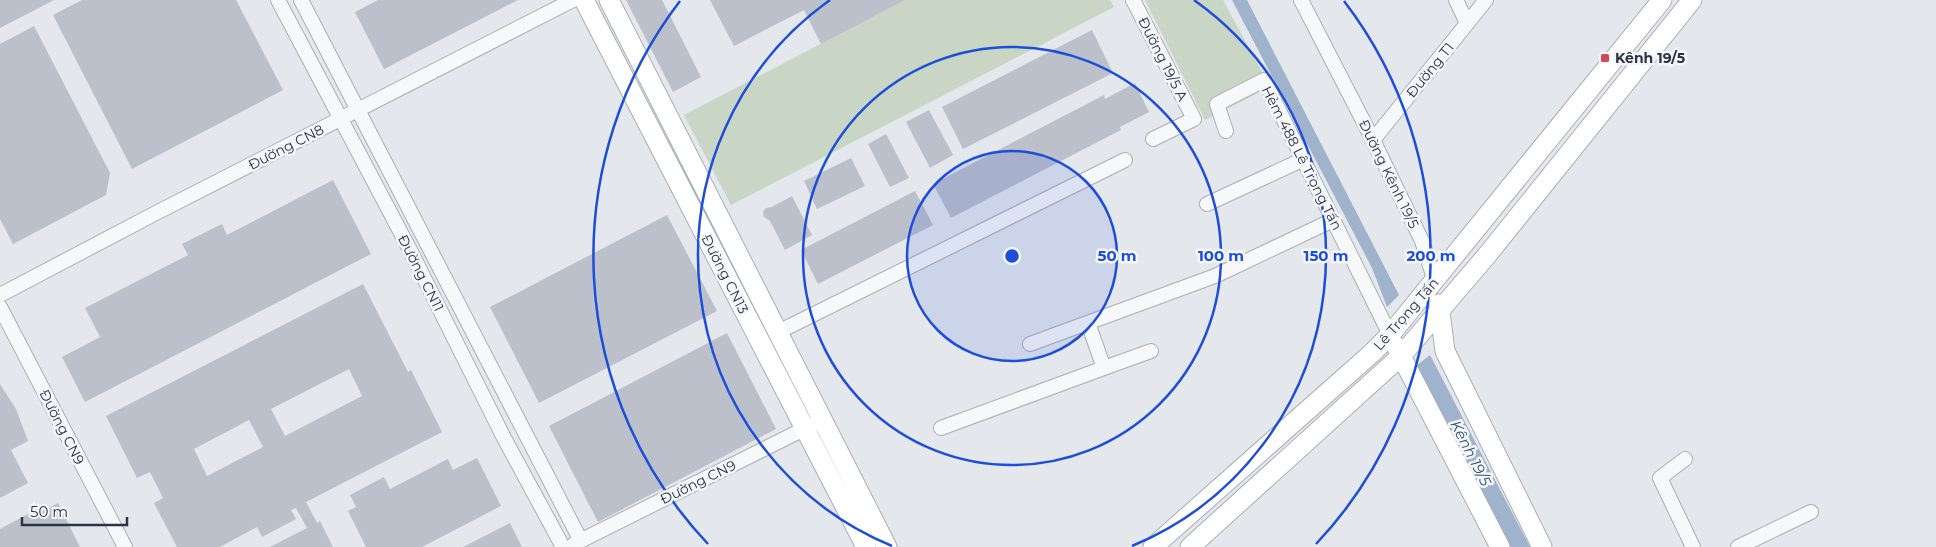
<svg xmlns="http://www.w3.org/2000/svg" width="1936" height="547" font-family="Montserrat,sans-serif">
<rect width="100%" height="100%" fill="#e4e7ec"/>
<path fill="#c9d6c5" d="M905,0H1110L1114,7L731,205L684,115Z
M1145,0H1223L1270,87L1205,120Z"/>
<path fill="#9fb4cc" d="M1232,0H1247L1399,295L1387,307L1372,268Z
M1430,355L1530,547H1511L1416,366Z"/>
<path fill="#bbc0ca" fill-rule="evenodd" d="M0,0H54L0,28Z
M82,0H236L283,90L132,169L53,15Z
M378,0H518L384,69L355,12Z
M626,0H662L701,77L673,92Z
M710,0H905L821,44L804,10L734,46Z
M34,26L110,173L106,195L13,244L0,219V44Z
M1092,30L1113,73L963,149L942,107Z
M1135,83L1149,112L1120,127L1121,130L951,218L933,184L1104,95L1105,99Z
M929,110L953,155L930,168L906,122Z
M886,134L909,178L890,187L868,144Z
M851,158L865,186L817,209L804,181Z
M333,180L371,254L85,402L62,357L100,337L85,308L188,255L182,244L222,224L227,235Z
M915,191L933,225L818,284L801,250Z
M792,196L812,235L785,250L770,221L764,217L763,212L766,208L772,207Z
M667,215L717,311L539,403L490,307Z
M363,284L408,372L411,370L442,432L306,502L317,523L320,521L333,547H270L307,528L296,508L291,510L296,519L262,537L257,527L220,547H177L154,503L163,498L150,472L137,478L106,416ZM349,369L362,396L285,436L271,409ZM249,420L263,447L207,476L194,449Z
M727,333L776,429L598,522L549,426Z
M0,384L16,409L28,441L11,450L28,483L0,498Z
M477,458L501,506L422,547H366L348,511L356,507L350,495L384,477L390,489L448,459L453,470Z
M58,503L80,547H0V529L41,507L44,511Z
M510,523L522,547H463Z"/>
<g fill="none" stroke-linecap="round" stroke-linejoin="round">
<g stroke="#a9aeb7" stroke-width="16">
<path id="street" d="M278,0L410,250L503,436L563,547
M301,0L581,541
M1133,0L1194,119L1153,139
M1301,0L1373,140L1422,241L1435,281
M1456,0L1467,23
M1226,131L1217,104L1264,80L1390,335
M1373,140L1486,0
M1207,204L1304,159
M0,295L154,214L573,0
M0,307L125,547
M1088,323L1104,368L1151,351
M778,332L1125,160
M1030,344L1215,276L1333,220
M941,428L1104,368
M1685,459L1660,478L1693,547
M574,544L812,425
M1738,547L1811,512"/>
</g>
<g stroke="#a9aeb7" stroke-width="21">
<path id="secondary" d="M584,0L866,547
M609,0L887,547
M1439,304L1445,351L1542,547
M1396,346L1500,547
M1153,547L1372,353L1390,335L1662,0
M1190,547L1401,356L1488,254L1692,0"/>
</g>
<use href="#street" stroke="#f7f8fa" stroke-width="14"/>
<use href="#secondary" stroke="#fff" stroke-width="19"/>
</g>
<circle cx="1012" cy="256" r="105" fill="#1d4ed8" fill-opacity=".12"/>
<g fill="none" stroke="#1d4ed8" stroke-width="2.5">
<circle cx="1012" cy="256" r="105"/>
<circle cx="1012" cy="256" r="209"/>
<path d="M892 546A314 314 0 0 1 830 0M1194 0A314 314 0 0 1 1132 546"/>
<path d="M708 544A419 419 0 0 1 680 1M1344 1A419 419 0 0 1 1316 544"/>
</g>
<rect fill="#d1495b" stroke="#f4f6f9" stroke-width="2" x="1600" y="53" width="10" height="10" rx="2.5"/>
<g text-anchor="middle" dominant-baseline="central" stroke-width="5" stroke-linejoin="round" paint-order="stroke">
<g font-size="14" font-weight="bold" fill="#2b3445" stroke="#f4f6f9" text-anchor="start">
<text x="1615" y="58">Kênh 19/5</text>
</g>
<g font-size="14" fill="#2b3445" stroke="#f4f6f9">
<text transform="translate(1163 59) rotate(63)">Đường 19/5 A</text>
<text transform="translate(1430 70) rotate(-51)">Đường T1</text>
<text transform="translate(286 147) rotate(-27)">Đường CN8</text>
<text transform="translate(1302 158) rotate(63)">Hẻm 488 Lê Trọng Tấn</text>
<text transform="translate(1389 174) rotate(64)">Đường Kênh 19/5</text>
<text transform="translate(421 273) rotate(63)">Đường CN11</text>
<text transform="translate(725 274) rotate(63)">Đường CN13</text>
<text transform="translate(1406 314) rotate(-49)">Lê Trọng Tấn</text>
<text transform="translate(62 427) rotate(63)">Đường CN9</text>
<text transform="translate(698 482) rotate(-26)">Đường CN9</text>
</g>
<g font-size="15" font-style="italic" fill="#34527a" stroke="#f4f6f9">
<text transform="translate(1471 453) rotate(63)">Kênh 19/5</text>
</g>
</g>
<circle cx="1012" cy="256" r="8" fill="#1d4ed8" stroke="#f4f6f9" stroke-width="2.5"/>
<g font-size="15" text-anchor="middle" font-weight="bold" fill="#1d4ed8" stroke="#f4f6f9" stroke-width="5" stroke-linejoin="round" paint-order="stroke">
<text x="1117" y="261">50 m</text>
<text x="1221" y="261">100 m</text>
<text x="1326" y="261">150 m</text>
<text x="1431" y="261">200 m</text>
</g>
<path d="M22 517v8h105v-8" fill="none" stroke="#2b3445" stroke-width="2.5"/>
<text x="30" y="517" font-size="15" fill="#2b3445" stroke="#f4f6f9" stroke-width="4" paint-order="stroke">50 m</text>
</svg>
